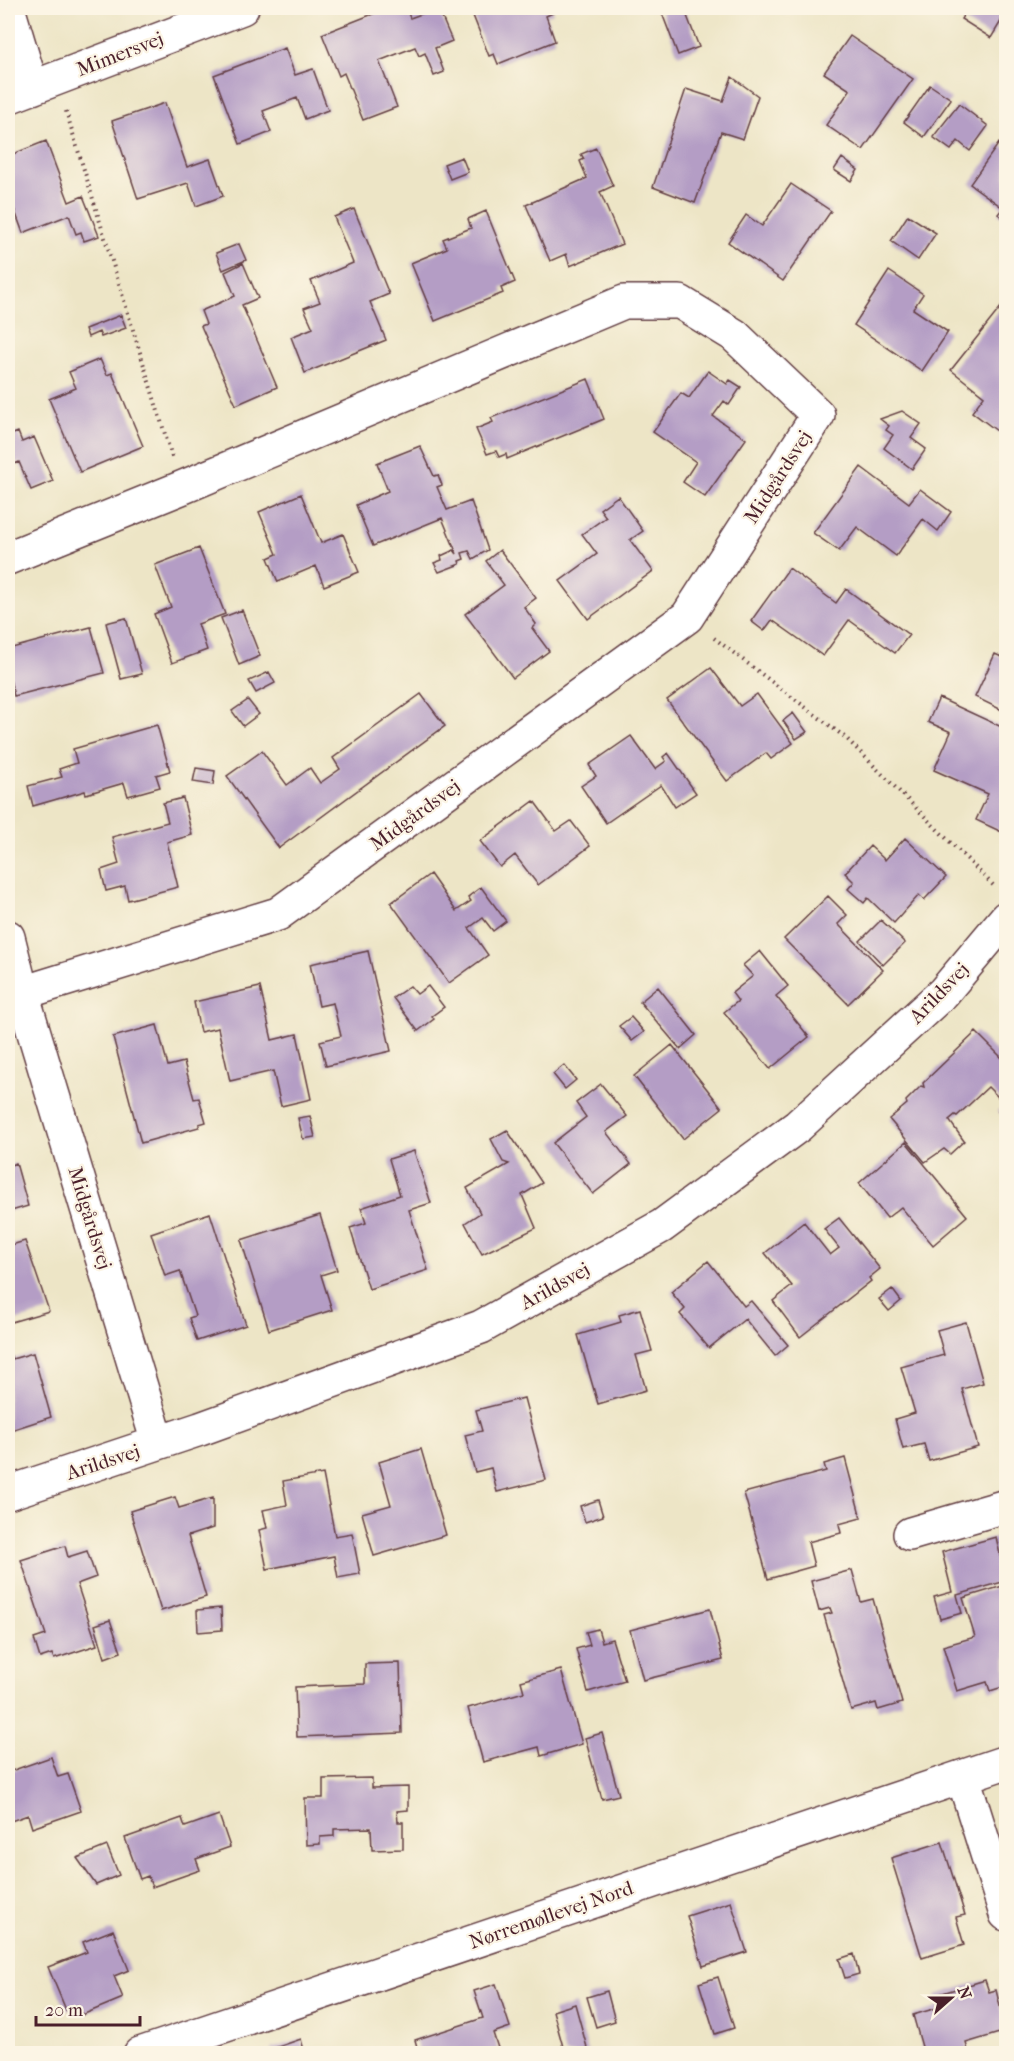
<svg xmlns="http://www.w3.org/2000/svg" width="1014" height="2061" font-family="'IM FELL French Canon',serif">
<rect width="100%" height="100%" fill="#fcf5e5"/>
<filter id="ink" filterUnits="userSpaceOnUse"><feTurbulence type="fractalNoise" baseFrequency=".0167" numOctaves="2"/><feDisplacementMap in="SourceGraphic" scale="12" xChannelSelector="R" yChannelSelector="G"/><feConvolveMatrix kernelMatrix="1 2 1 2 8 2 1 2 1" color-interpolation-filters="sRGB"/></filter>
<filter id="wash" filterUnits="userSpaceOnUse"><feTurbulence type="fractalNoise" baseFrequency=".008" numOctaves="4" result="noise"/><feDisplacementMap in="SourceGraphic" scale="24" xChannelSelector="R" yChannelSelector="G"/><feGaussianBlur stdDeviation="1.35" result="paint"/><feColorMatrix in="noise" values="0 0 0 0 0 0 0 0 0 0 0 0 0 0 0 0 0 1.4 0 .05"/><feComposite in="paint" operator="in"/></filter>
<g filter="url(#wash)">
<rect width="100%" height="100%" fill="#ede5c6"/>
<g id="blocks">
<path fill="#b49dc5" d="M388,8H406L410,18L438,8L452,41L435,48L444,72L434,76L425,53L419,56L415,47L379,61L397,107L363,120L344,73L339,76L322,34Z
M470,8H550L553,13L546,16L555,41L498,64L494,54L489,56Z
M660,8H684L699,47L678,55Z
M968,8H1006V13L991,38L961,19Z
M850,36L913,79L863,150L826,125L850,90L824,73Z
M285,48L295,75L313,69L328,110L305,119L297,98L263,111L271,132L240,144L214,75Z
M732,77L758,96L743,139L721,132L695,203L653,187L686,89L723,101Z
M930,85L951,99L924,137L904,122Z
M165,103L187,167L210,159L223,196L196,206L188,183L138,199L112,121Z
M959,104L988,126L970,151L958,141L951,150L933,137Z
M46,141L69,202L83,196L99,236L84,241L81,232L76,234L69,215L23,233L8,192V156Z
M999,143L1006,149V220L998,214L1003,208L970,184Z
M596,148L613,186L600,192L622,244L570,266L566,254L550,261L526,205L587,178L580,161L584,159L581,154Z
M462,157L468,172L450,179L444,164Z
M842,158L858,170L851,181L834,170Z
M791,184L831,211L783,281L728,242L746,215L762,226Z
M354,209L389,294L370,302L386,340L305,373L291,337L313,328L304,308L320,302L311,281L353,263L334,217Z
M486,211L515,282L501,288L503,293L435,321L411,263L447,248L443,239L471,228L468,219Z
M908,215L936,233L918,260L891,241Z
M239,244L246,260L223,270L216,253Z
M243,263L258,298L242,305L277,387L236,405L201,326L206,324L201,311L235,296L225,272Z
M889,271L923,294L913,309L948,332L922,371L854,325Z
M1005,302L1006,303V427L1001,434L972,412L984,396L951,370Z
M121,315L126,328L101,337L99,332L88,337L85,329Z
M100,359L107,375L112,373L143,446L80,472L49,399L76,388L69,372Z
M708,371L727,384L730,380L741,387L729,405L724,401L713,416L746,439L705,497L683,482L696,462L653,432L681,393L689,398Z
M588,379L604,419L507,459L506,454L499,457L496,451L487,454L476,429L493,422L491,418Z
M902,411L921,424L911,438L926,449L912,469L884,448L893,435L886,430L889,426L880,419Z
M18,432L22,442L34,437L53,481L31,490L19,462L8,467V436Z
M420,446L434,476L438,475L442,485L437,487L447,510L471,501L488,550L473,559L469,551L462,553L464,559L459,561L460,564L439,572L434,563L442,560L441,556L454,550L457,554L442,518L373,546L356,505L388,491L377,463Z
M861,467L909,503L920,489L951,512L938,531L923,519L896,556L857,527L839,551L813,533Z
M301,494L321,543L343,534L359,572L324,586L316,566L278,582L268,558L277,554L259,512Z
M618,496L643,531L630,540L653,571L588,619L560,581L597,554L582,534L606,517L600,509Z
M199,548L225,614L198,624L207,650L172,663L154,614L171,607L155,565Z
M500,550L536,598L524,607L536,624L532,628L549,651L513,678L465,614L504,585L486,561Z
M789,568L836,603L846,589L909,635L895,653L849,620L823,656L772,620L764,631L751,621Z
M242,610L260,656L239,665L221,618Z
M126,618L142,674L121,679L106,623Z
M91,627L104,673L14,696L8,671V649Z
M995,654L1006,659V712L975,697Z
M711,668L740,706L757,694L793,743L771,759L766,753L727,781L667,700Z
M269,672L275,683L256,693L249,681Z
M421,694L445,726L279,848L227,776L262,751L287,785L310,768L320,783L340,769L333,758Z
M939,698L1006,729V834L976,820L988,794L934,770L951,732L928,722Z
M248,700L259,714L243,726L232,711Z
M793,713L807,732L796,739L783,721Z
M157,725L170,771L156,775L160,787L128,796L124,783L86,794L85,791L33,806L28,786L62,777L59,769L77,763L73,749Z
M631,736L655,769L666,761L663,757L668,753L696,793L675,807L661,785L606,823L581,786L596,776L589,765Z
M196,768L215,771L213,785L193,782Z
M183,798L192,835L167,842L178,887L128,900L125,886L106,891L101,870L119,864L112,837L168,822L163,803Z
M534,801L556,831L571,821L590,846L538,885L515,855L500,867L480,841Z
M905,838L946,877L924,900L919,895L894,923L868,898L864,903L848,889L854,882L845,873L870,846L885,860Z
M430,874L456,911L471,901L468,897L481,887L506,921L493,931L483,918L469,928L488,955L449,983L391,903Z
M828,896L847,915L838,924L883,970L848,1004L784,939Z
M881,920L905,943L883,965L860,941Z
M368,951L391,1051L326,1066L320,1041L341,1036L333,1003L319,1006L310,964Z
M760,951L788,986L776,996L809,1037L770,1069L724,1012L738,1001L732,993L753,976L743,965Z
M410,986L417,994L428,986L444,1007L432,1016L434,1019L418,1031L393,998Z
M260,987L272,1040L297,1034L311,1099L281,1106L273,1071L230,1081L218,1028L200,1032L194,1002Z
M658,987L696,1035L680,1049L640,1002Z
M631,1017L644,1032L632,1041L619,1026Z
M157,1025L168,1066L184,1062L194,1099L199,1098L206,1122L199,1124V1127L141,1143L113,1037Z
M976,1032L1006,1062V1120L998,1111L1005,1104L988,1087L957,1116L955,1115L949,1120L964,1141L950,1154L944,1149L925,1162L889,1119L907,1104L906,1101L921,1086L924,1087L923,1083Z
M672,1045L722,1108L683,1139L634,1076Z
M564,1065L576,1080L565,1089L553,1074Z
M601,1084L627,1116L606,1132L631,1164L593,1194L553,1143L586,1117L576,1103Z
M310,1116L315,1137L303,1139L298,1118Z
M507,1130L542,1183L522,1195L536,1228L482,1254L465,1223L480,1213L467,1188L509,1164L503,1162L491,1139Z
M906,1142L967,1216L933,1245L901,1207L887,1218L859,1183Z
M414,1151L431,1203L409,1210L428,1270L369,1289L350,1228L366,1223L361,1208L400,1195L389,1159Z
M16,1163L28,1206L8,1212V1166Z
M210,1213L246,1325L197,1341L189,1318L195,1316L180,1271L165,1276L151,1233Z
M320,1215L337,1270L321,1275L332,1310L269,1330L241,1240Z
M839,1218L880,1269L869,1278L871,1281L800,1337L773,1301L792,1286L765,1253L804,1222L830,1255L839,1248L824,1229Z
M25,1241L49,1311L8,1323V1246Z
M708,1261L744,1306L751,1301L788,1345L775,1356L745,1319L709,1348L680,1314L685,1309L671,1292Z
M892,1289L901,1301L889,1311L879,1299Z
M640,1309L652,1351L636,1355L646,1390L598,1404L578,1335L621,1322L619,1315Z
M966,1322L983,1383L962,1389L978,1447L929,1461L924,1444L903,1449L895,1419L915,1413L901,1367L944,1355L937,1330Z
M8,1349L12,1359L33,1353L51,1417L8,1431Z
M524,1398L546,1480L497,1492L491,1468L475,1472L465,1435L482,1431L476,1410Z
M421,1449L446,1535L374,1556L362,1513L391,1505L379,1462Z
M845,1458L861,1518L839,1524L841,1533L808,1542L814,1566L768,1579L744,1493L826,1471L824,1464Z
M323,1474L335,1536L352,1533L360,1574L338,1578L334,1556L267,1569L259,1530L267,1528L263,1510L287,1505L283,1481Z
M175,1497L179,1508L213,1498V1528L188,1536L206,1597L161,1611L130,1511Z
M598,1500L603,1516L585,1522L580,1506Z
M996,1537L1006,1581L957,1595L962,1613L940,1619L934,1597L952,1592L942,1552Z
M65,1546L68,1557L87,1551L96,1577L77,1584L97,1645L54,1659L52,1654L40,1658L34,1639L46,1635L21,1560Z
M852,1570L861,1602L873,1599L902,1703L878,1710L876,1703L851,1710L824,1615L832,1613L830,1608L819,1611L811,1581Z
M1006,1585V1686L990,1691L987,1682L957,1691L943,1646L975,1637L963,1598Z
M221,1608L222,1630L198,1632L197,1610Z
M710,1609L723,1660L643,1680L630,1630Z
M110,1620L121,1652L105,1658L95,1625Z
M598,1629L602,1642L612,1639L625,1681L588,1692L576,1649L590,1645L586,1632Z
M400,1663L402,1733L297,1737L295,1687L365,1684V1664Z
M561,1670L582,1744L541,1756L539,1747L483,1762L468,1708L524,1692L521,1681Z
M602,1733L619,1795L602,1799L585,1738Z
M51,1757L58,1777L68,1774L81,1811L32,1828L28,1815L8,1822V1772Z
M372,1778V1788L408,1787V1810L397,1811L398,1822H403V1849L372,1850L371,1828L334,1829V1836L320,1837V1844L306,1845L305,1798H323V1779Z
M219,1815L230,1847L196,1859L200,1870L152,1887L148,1876L140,1879L125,1838L182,1818L185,1827Z
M942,1842L965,1915L956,1917L964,1945L922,1958L891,1858Z
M107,1846L119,1875L96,1885L77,1858Z
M731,1902L747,1952L703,1966L687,1916Z
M113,1930L129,1970L114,1976L123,1998L82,2015L78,2005L66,2010L48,1967L87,1952L83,1942Z
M854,1954L859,1974L845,1978L839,1959Z
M718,1977L734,2028L715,2034L699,1983Z
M985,1980L989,1992L996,1990L1006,2031L966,2043L969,2054H924L913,2015L940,2007L936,1995Z
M496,1984L510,2027L493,2033L500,2054H419L415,2040L483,2018L474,1991Z
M607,1991L615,2021L596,2027L587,1997Z
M575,2004L588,2051L580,2054H565L553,2011Z
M301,2039L305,2054H273L272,2049Z"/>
</g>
</g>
<g filter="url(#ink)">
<use href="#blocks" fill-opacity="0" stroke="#623d42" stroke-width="1.5"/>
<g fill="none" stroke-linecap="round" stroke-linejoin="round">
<g stroke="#623d42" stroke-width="36">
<path id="minor" d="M8,8L32,88
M8,97L242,8
M8,558L181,488L624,302H680L734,335L818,415L687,617L278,914L22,993
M8,937L22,993L158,1443
M8,1493L200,1429L481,1327L662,1226L798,1126L943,993L1006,918
M910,1534L1006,1506
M963,1777L1006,1914
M140,2054L1006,1762"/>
</g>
<path stroke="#623d42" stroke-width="4" stroke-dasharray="1.5 4.5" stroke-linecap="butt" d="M66,111L172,457
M714,638L846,738L995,887"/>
<use href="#minor" stroke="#fff" stroke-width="33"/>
</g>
</g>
<g text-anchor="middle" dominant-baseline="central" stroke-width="4.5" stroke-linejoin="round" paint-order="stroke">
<g font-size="20" fill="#4a1f2b" stroke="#fcf5e5">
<text transform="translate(120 54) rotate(-21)">Mimersvej</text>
<text transform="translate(778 477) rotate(-57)">Midgårdsvej</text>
<text transform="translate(415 815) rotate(-36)">Midgårdsvej</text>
<text transform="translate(939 993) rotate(-46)">Arildsvej</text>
<text transform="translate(90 1218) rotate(73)">Midgårdsvej</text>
<text transform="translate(555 1286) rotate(-29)">Arildsvej</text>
<text transform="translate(103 1462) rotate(-18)">Arildsvej</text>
<text transform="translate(551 1915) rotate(-19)">Nørremøllevej Nord</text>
</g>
</g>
<rect width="1014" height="2061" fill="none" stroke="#fcf5e5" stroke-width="30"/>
<g transform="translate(951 1998) rotate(69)" stroke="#fcf5e5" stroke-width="4.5" paint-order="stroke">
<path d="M0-4.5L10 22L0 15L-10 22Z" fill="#4a1f2b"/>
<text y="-9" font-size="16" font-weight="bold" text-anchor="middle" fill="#4a1f2b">N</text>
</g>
<path d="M36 2016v9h104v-9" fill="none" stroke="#4a1f2b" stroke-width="3"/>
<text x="45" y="2016" font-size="18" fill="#4a1f2b" stroke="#fcf5e5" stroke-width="4.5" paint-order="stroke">20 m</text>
</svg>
